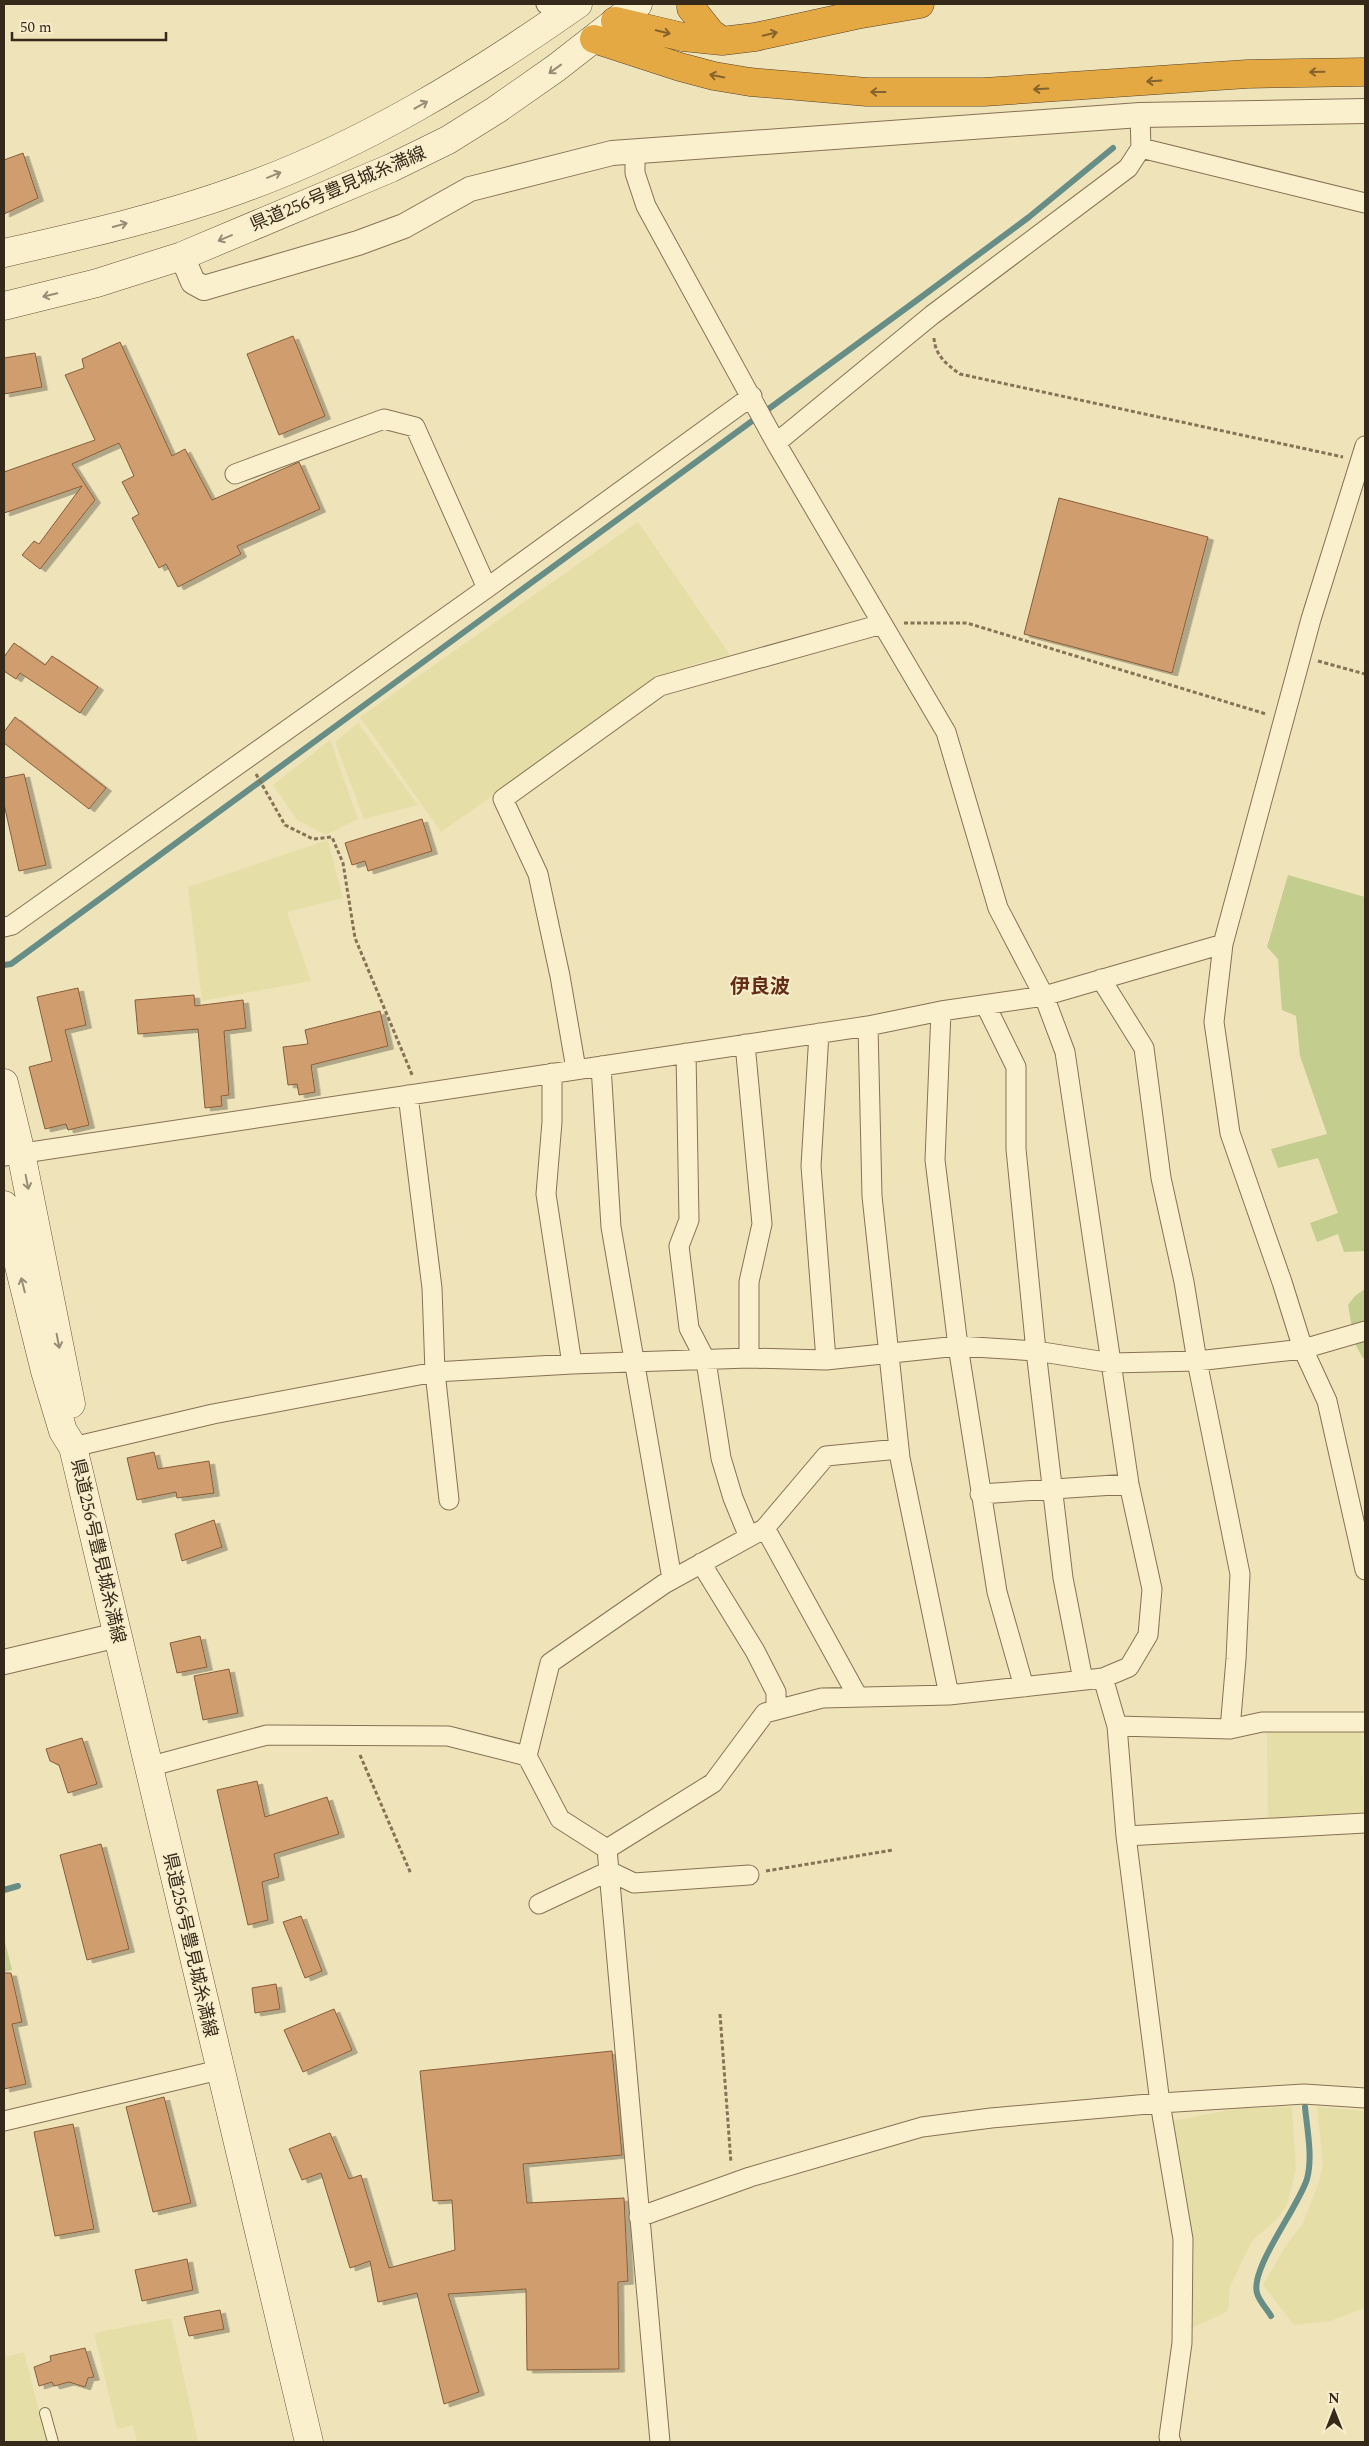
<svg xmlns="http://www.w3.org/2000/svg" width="1369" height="2446" font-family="Spectral,'Noto Sans JP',serif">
<defs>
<filter id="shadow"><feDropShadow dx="5.5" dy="3" stdDeviation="0" flood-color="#0004"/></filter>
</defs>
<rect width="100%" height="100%" fill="#efe3ba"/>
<path fill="#e5dfa7" d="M638,522L730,655L698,663L662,676L441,832L360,717Z
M358,723L418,805L364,819L335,742Z
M330,740L358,819L326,835L297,820L273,785Z
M328,840L343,898L287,912L311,981L202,1001L188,887Z
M1361,1728L1364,1812L1268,1820L1267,1729Z
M1292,2107L1296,2170L1287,2205L1278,2218L1252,2241L1230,2287L1228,2311L1190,2329L1194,2252L1188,2204L1171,2121L1241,2108Z
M1317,2107L1365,2111V2308L1330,2321L1294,2325L1263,2285L1284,2249L1303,2223L1319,2182L1323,2163Z
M171,2318L198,2442H137L133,2425L117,2429L94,2333Z
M24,2352L47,2442H4V2357Z"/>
<path fill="#c2cd8e" d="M1288,875L1365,897V1251L1344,1252L1338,1234L1317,1242L1310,1223L1338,1213L1318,1158L1278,1168L1271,1149L1327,1134L1300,1056L1296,1016L1282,1010L1278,959L1267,947Z
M1365,1289V1358H1363L1355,1344L1348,1305L1355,1296Z
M4,1938L12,1970L4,1972Z"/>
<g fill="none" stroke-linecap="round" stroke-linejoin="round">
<path stroke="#668d86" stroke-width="6" d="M4,965L11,964L924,295L1029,217L1113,148
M4,1890L18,1886
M1271,2316C1267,2309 1259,2301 1257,2293C1250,2268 1298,2208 1307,2179C1313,2157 1307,2129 1305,2107"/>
</g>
<path fill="#d09d6e" stroke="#875d39" filter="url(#shadow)" d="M23,153L38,198L4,214V160Z
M293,336L325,416L279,435L247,354Z
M120,342L172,456L185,449L212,500L299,462L320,509L237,546L241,554L178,587L166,564L159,568L132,518L139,514L122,482L134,476L119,443L72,464L95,500L40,569L22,555L34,541L39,544L82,486L4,513V472L95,440L65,375L84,368L82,359Z
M35,353L42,387L4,394V358Z
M1059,498L1208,537L1172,673L1024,634Z
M14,643L45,665L52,656L98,687L80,713L20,673L16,679L4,671V657Z
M15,717L106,788L89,809L4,743V732Z
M24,774L46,865L19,871L4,804V778Z
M422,819L432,851L368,871L365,861L352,865L345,843Z
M78,988L86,1025L65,1030L89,1125L68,1130L66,1124L45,1129L29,1067L52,1061L37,997Z
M194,995L195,1006L243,1000L246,1028L224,1031L229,1095L221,1096L222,1106L205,1108L198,1029L138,1034L135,1000Z
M380,1011L388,1046L311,1065L315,1092L299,1095L297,1084L288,1085L283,1047L308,1044L305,1030Z
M154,1452L158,1469L209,1461L214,1493L177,1498L176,1492L137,1500L127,1458Z
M214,1520L222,1547L182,1561L175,1534Z
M200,1636L207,1667L177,1673L170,1643Z
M229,1669L238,1713L203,1720L194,1676Z
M82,1738L97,1784L68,1793L59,1765L50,1761L46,1749Z
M257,1781L265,1817L327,1797L339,1834L274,1854L279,1877L262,1882L268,1920L248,1925L217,1790Z
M101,1844L129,1949L87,1960L60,1855Z
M301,1916L322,1971L305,1978L283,1922Z
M4,1973H11L22,2022L12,2024L26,2084L4,2089Z
M276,1984L280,2009L255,2013L252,1988Z
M334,2009L352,2050L303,2072L284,2030Z
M612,2051L622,2155L523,2164L527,2203L624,2198L628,2281L618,2282L619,2369L527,2370L526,2289L448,2294L479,2392L444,2404L417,2293L378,2302L370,2261L350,2268L321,2173L302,2180L289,2149L330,2133L349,2179L361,2175L389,2268L455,2250L452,2200L433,2201L420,2071Z
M164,2097L191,2203L153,2212L126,2107Z
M73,2124L94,2229L55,2236L34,2132Z
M187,2259L193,2290L142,2301L135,2270Z
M220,2310L224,2329L189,2336L184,2317Z
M85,2348L94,2377L88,2378L85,2387L69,2382L54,2386L52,2382L39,2386L34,2367L51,2361L50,2356Z"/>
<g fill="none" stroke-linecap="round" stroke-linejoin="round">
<g stroke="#867254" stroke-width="12">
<path id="service" d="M45,2413L53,2442"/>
</g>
<g stroke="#867254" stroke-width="21">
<path id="minor" d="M546,4L564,14
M1141,148L1365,203
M635,151V173L646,206L776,443L946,732L998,908L1044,996L1065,1052L1129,1484L1152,1589L1148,1635L1129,1667L1103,1678
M776,443L932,315L1128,168L1141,148L1140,115
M1365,446L1311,619L1223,944L1214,1022L1230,1133L1282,1282L1303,1349L1327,1401L1365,1570
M235,474L384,419L415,427L487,588
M4,927L12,925L487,588L752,396
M1101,979L1144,1048L1161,1178L1184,1282L1197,1361L1240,1574L1236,1659L1230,1729
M986,1006L1016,1067V1149L1036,1351L1063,1578L1083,1680
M941,1011L935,1160L958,1346L997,1592L1024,1687
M868,1026L872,1196L900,1458L949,1695
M819,1033L811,1166L826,1360
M745,1044L762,1224L749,1282V1358
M686,1053L689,1220L679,1246L689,1328L706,1361L721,1458L733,1498L749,1537
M601,1066L611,1227L672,1579
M576,1069L560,976L538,874L503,799L660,686L882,624
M552,1073V1122L546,1194L572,1364
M408,1095L432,1288L435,1372L449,1500
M4,1156L868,1026L941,1011L1044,996L1223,944
M73,1447L213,1414L435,1372L572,1364L749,1358L826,1360L958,1346L1036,1351L1112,1363L1197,1361L1303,1349L1365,1331
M980,1494L1129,1484
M701,1563L755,1651L776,1692V1710
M858,1697L765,1528L826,1456L899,1449
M1117,1726L1230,1729L1262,1722H1365
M527,1756L550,1663L664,1584L760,1531
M148,1767L267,1735L448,1736L527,1756L560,1819L607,1849
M1126,1836L1365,1823
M607,1849L713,1783L765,1713L822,1698L949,1695L1103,1678L1117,1726L1126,1836L1160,2103L1183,2239L1182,2343L1169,2437L1171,2442
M607,1849L660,2442
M539,1904L609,1871L634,1883L749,1875
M4,2121L219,2070
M639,2217L750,2177L922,2127L991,2118L1160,2103L1304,2094L1365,2098"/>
</g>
<g stroke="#867254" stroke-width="26">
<path id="tertiary" d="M182,256L193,282L204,288L358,243L404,226L470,189L612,153L1140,115L1365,111
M4,1662L118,1635"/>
</g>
<g stroke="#685337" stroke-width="29">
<path id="secondary" d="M4,253C84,235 164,217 241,189C362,146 474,77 578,4
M4,306L97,283L182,256L391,168L448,140L496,110L556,68L638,4
M4,1083L21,1153L71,1404
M4,1205L45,1371L63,1431L73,1447L309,2442"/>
</g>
<g stroke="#534029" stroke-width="29">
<path id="motorway" d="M691,4V8L711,33L722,41
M615,21L683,37L722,41L755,37L856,15L920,4
M594,39L680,67L714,76L750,82L867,92H984L1247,74L1365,72"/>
</g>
<path stroke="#867254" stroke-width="3" stroke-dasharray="4 2.5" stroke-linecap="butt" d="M934,338C935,355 946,364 960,374L1343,457
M904,623H967L1266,714
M1318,661L1365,674
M256,774L285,825L313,839L332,837L343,863L355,938L413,1077
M360,1755L411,1874
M766,1871L893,1850
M720,2014L731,2163"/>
<use href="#service" stroke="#faf0cd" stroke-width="10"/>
<use href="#minor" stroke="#faf0cd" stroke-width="19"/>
<use href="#tertiary" stroke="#faf0cd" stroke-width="24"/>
<use href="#secondary" stroke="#faf0cd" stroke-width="28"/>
<use href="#motorway" stroke="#e5a944" stroke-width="28"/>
</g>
<defs><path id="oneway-shaft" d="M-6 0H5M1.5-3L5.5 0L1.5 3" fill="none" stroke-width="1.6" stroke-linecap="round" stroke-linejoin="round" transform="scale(1.25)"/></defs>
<g stroke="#84632d">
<use href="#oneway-shaft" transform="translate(663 32) rotate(14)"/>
<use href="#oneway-shaft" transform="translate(770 34) rotate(-13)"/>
<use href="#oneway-shaft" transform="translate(1317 72) rotate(179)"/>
<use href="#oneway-shaft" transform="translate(717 76) rotate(-169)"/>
<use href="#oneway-shaft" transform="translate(1154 81) rotate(176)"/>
<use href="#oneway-shaft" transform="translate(1041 89) rotate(177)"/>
<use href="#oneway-shaft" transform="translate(878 92) rotate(-180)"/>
</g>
<g stroke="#988c74">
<use href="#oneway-shaft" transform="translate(555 69) rotate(144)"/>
<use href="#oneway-shaft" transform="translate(421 105) rotate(-29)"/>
<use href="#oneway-shaft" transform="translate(274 175) rotate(-22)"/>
<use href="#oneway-shaft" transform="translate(120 225) rotate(-15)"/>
<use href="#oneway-shaft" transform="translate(225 238) rotate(157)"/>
<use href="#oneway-shaft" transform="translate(50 295) rotate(166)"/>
<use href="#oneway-shaft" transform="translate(27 1182) rotate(79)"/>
<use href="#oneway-shaft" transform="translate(23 1285) rotate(-104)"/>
<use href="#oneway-shaft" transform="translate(58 1341) rotate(79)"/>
</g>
<g text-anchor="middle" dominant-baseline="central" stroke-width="4" stroke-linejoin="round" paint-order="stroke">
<g font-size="18" fill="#35291a" stroke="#f7edca">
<text transform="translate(338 189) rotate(-23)">県道256号豊見城糸満線</text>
<text transform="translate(98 1551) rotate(77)">県道256号豊見城糸満線</text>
<text transform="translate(190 1945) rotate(77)">県道256号豊見城糸満線</text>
</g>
<g font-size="20" font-weight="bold" fill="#632c17" stroke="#f7edca">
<text x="760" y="987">伊良波</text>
</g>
</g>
<rect width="1369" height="2446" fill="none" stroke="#35291a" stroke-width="10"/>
<g transform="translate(1334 2411)" stroke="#f7edca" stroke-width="4" paint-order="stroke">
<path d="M0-4L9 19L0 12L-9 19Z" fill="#35291a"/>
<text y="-8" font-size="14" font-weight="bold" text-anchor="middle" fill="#35291a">N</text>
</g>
<path d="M12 32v8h154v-8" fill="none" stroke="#35291a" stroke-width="2.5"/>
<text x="20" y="32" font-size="15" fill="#35291a" stroke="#f7edca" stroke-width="4" paint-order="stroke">50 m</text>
</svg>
